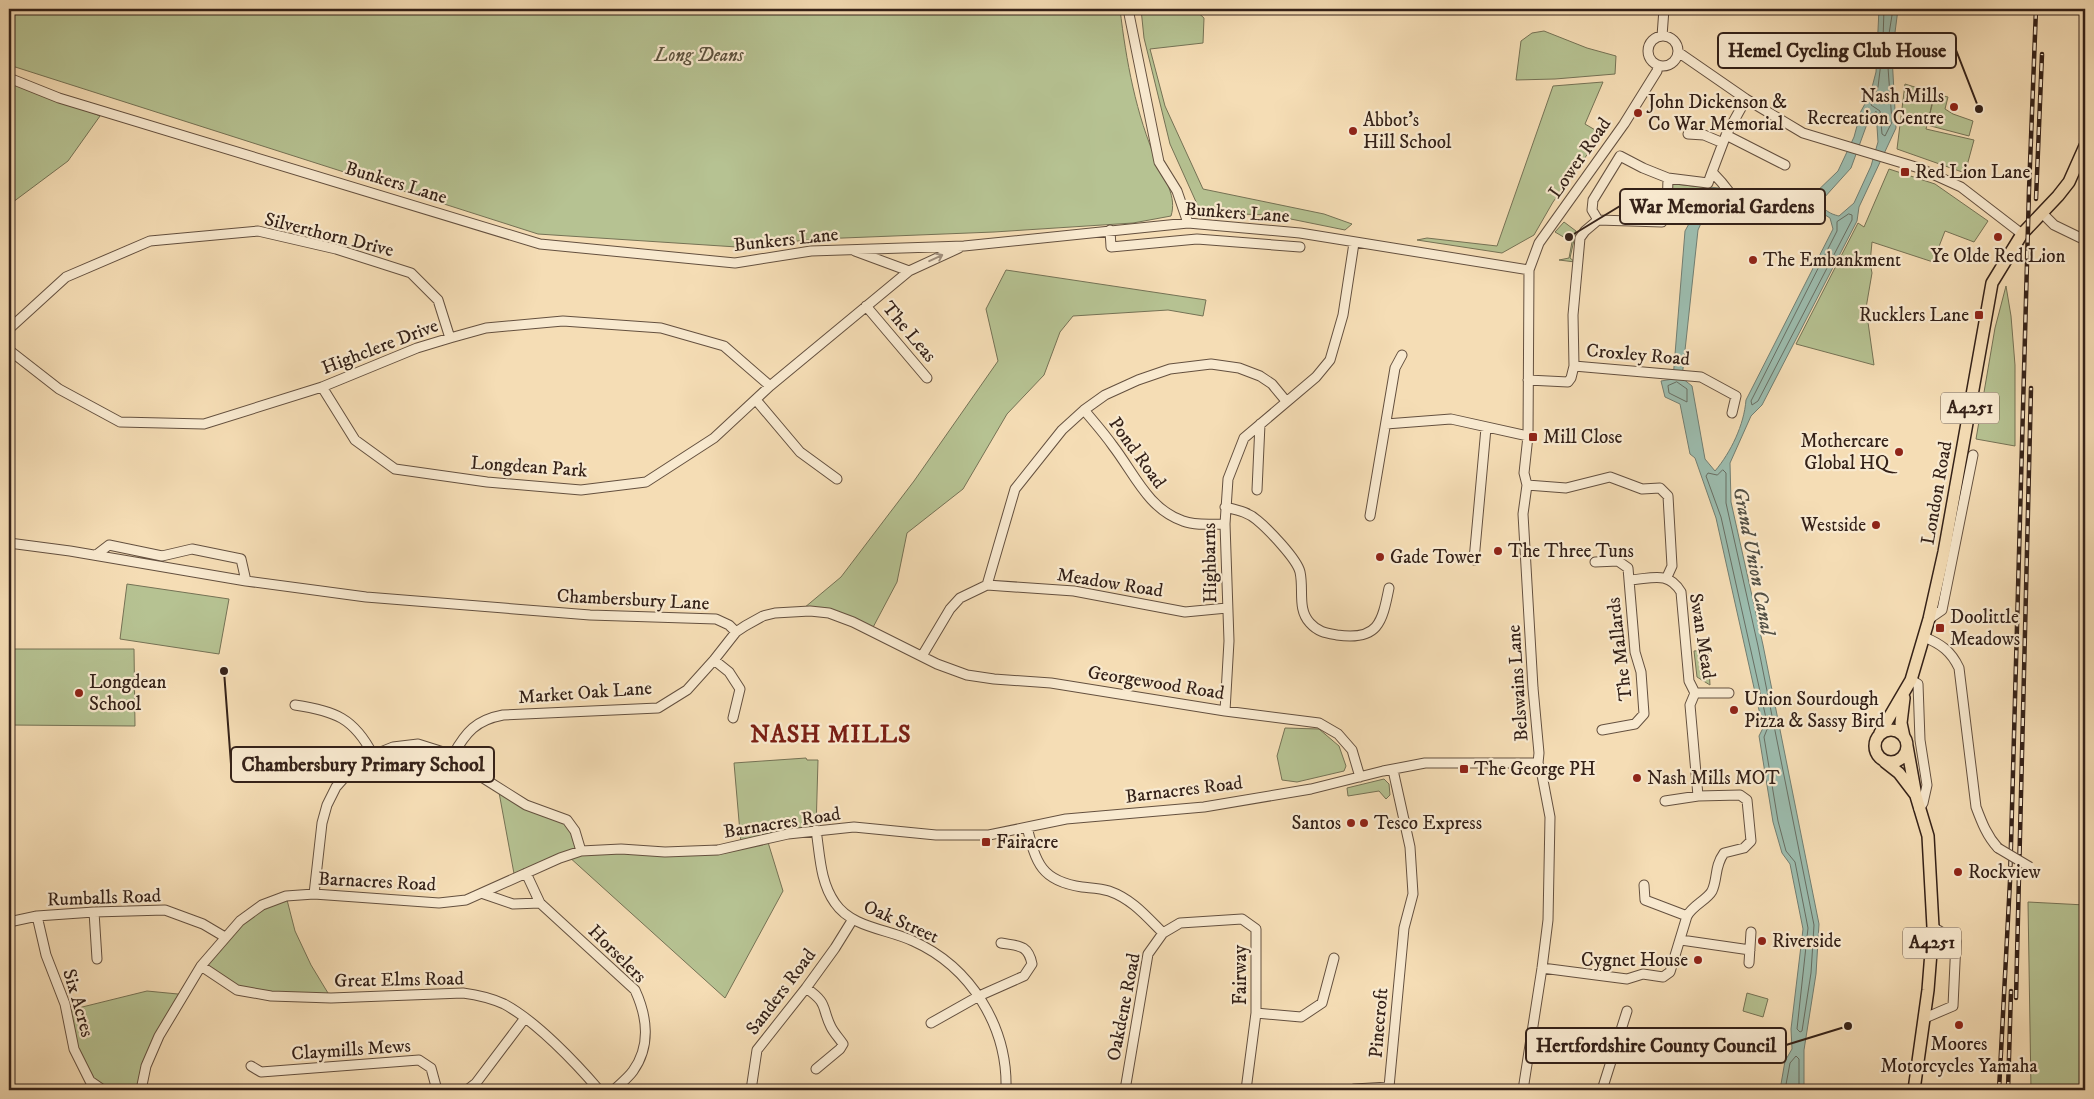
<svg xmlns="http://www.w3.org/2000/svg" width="2094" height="1099" font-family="'IM FELL DW Pica',serif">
<rect width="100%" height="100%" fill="#f5ddb5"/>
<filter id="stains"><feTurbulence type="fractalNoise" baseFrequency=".004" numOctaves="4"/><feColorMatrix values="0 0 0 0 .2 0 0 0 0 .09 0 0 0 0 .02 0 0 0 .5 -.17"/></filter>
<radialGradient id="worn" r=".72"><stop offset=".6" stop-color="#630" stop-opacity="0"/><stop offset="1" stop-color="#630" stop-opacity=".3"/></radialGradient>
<path fill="#b6c292" stroke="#757255" d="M9,9H1120C1126,60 1136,115 1157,162C1165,180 1177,197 1171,216L1133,223L994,232L818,239L737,247L538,234L9,65Z
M1141,9H1194L1204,18L1203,43L1150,49L1165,106L1203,189L1324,214L1352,224L1345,230L1271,215L1207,213L1197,204L1170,144L1144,38Z
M1544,31L1587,48L1616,56L1615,74L1555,79L1516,80L1521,41L1532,33Z
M9,78L100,116L68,161L9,205Z
M1603,82L1585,124L1602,134L1553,202L1534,235L1502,253L1417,240L1427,238L1497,246L1553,86Z
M1905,84L1934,93L1930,113L1935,94L1948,97L1945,109L1953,114L1973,121L1969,136L1927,125L1926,129L1974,140L1965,173L1897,149Z
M1889,169L1935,184L1988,221L1974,242L1945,231L1933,262L1872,242L1870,263L1872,273L1866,308L1874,365L1796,344L1858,223L1864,227Z
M1674,184L1703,187L1681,218L1669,216L1671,186Z
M1564,222L1576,231L1570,258L1575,262L1559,260L1569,258L1572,242L1555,232Z
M1006,270L1206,300L1203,316L1168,310L1073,316L1060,332L1044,375L1007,414L963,489L907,533L897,582L870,633L804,608L841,577L914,481L998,361L986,309Z
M2006,286L2011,316L2015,365V446L1976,439L1995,328Z
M127,584L229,599L219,654L120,639Z
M9,649H134L135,726L9,725Z
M1708,650L1710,685L1697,677L1694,651Z
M1285,728L1319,729L1339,746L1346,766L1344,771L1297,782L1282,780L1277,756Z
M806,758L807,760H818L816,830L767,839L783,891L725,998L568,856L515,879L498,787L567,820L581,851L665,852L741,844L734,763Z
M1384,779L1389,784L1390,795L1386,799L1379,791L1348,796L1347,788Z
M286,896L295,931L311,965L331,998L237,990L201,966L240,921Z
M2028,902L2085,905V1090H2031Z
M147,991L188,995L159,1036L141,1090C132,1090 111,1093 102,1090C78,1081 71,1033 66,1011Z
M1747,993L1768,999L1763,1017L1743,1011Z"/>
<path fill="#9cbcae" stroke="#727e72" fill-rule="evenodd" d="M1879,9H1898L1892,56L1896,128L1859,207L1857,221L1762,405L1751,416L1730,463L1731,502L1763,645L1819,924L1816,974L1804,1050V1090H1780L1785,1061L1792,1049L1791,1029L1803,929L1790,864L1782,853L1773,822L1759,736L1763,728L1716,518L1695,458L1690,454L1680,404L1665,397L1661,381L1673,379L1685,231L1709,187L1810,198L1838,171L1854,137L1861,111L1870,95L1876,72ZM1876,111L1878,142L1871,166L1854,203L1839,216C1830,214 1820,209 1823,199L1851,168L1867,124ZM1713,197L1814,203L1822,213L1830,218L1833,229L1746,400C1744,425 1731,452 1715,471L1705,459L1692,386L1682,378L1698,230Z"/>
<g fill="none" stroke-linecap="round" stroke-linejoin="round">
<path stroke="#686e63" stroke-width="1" d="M1884,9L1883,40L1886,42L1888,40L1893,9
M1885,52L1887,54L1892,122L1885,136L1882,134L1880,111L1871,105L1878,87L1882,54Z
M1849,214L1852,215V220L1758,401L1752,405L1751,401L1837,231V222Z
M1677,382L1687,389V402L1669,393L1668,386Z
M1723,470L1726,473V503L1758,646L1814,925L1811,973L1802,1031L1800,1032L1797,1029L1808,928L1795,862L1786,851L1778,821L1764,737L1768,727L1721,517L1706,476L1708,473L1717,475Z
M1785,1090L1790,1063L1796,1056L1799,1059V1090"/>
<g stroke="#64503f" stroke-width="11">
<path id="minor" d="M1128,9L1159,162L1177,191L1188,223
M1662,36L1664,9
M1648 51a15 15 0 1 1 30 0a15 15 0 1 1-30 0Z
M1678,52L1746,99L1803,133L1919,168L1961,187L2022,234
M9,78L59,98L540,244L735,263L811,251L964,246L1188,223L1300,233L1529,270
M1688,134L1704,135L1723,143
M1726,135L1785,165
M2042,213L2054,225L2085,240
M1743,215C1735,198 1725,185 1712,172L1726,135L1746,99
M1598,220L1592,210L1593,200L1620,156L1643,168L1668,178L1708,183L1712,172
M1110,230L1111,247L1197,239L1300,247
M855,251L909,271
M866,306L927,378
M9,329L66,277L150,241L258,231L336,249L411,273L438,300L450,338
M9,350L59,389L120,422L204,424L322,387L417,348L450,338L486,328L563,321L661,328L724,346L770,386
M1574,366L1701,377L1736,396L1732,413
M1528,380L1568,382L1571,378L1574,366L1573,315L1580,238L1585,231L1598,220L1662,222L1667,213L1668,178
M322,387L355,440L395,469L487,482L581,490L646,482L714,438L770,386L909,271L959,248
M756,400L800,452L837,479
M1084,410C1094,422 1104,433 1113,446C1134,473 1148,509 1183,521C1196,526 1212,524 1225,524
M1386,424L1451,419L1528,436
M1527,485L1566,488L1610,477L1642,489L1660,488L1668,496L1672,566L1667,577
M1257,490L1260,424
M1225,507C1237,510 1248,512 1257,520C1268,529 1297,559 1300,572C1304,590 1297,609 1310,623C1318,632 1326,633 1337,635C1378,641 1382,623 1389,588
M1370,516L1395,368L1402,355
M9,543L70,551L246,581L366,597L590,615L716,619L729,625L736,632
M96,555L109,545L162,556L192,549L241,559L246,581
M1474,560L1486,428
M1595,562L1618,561L1628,568L1635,652L1641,672L1644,714L1635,724L1602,730
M1629,580C1651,579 1668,570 1681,592L1689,681L1695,693L1690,705L1698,796
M987,585L1074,591L1185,612L1227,608
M1929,619L1942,610L1973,455
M1924,637C1941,644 1951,651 1959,668L1976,807C1982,823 1987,836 1998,848
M922,656L950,609L960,598L987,585L1015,489L1062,430L1084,410L1105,395L1138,380L1170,369L1211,364L1239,368L1260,376L1272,384L1286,401
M714,660L729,672L740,689L733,718
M1911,680L1918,684L1920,740L1927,785L1923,803L1919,809
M1695,693H1729
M295,705C335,711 354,718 373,755
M1225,711L1229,641L1225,524L1228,479L1244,438L1316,377L1330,360L1343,315L1354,243
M453,755C466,732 476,720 503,715L658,708L687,690L714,660L736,632L745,626L763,616L775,613L810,611L829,613L853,622L937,664L967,675L994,679L1051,683L1225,711L1319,723L1338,734L1352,750L1360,777
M1027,827C1036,863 1041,881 1082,887C1090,888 1100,888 1109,891C1132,899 1146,916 1163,933
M816,830C820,855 820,882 835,903C852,928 888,929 913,941C971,967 1008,1027 1006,1090
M526,873L540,903L635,990C647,1016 651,1046 633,1071C628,1078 620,1084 614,1090
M1644,885L1645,900L1687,916
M314,894L322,823L327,805L336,787L351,770L373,755L393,747L418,744L453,755L480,776L526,805L567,820L575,831L581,851
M484,894L513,904L540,903
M94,912L97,959
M37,916L46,955L65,1004L74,1049L90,1081L103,1090
M9,922L37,916L94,912L165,910L203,924L225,937
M1681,940L1750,950
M1749,963L1751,932
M201,966L237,990L271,996L331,998L463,993C478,995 491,998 504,1004C536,1021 576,1063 599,1090
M1542,968L1627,979L1643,974L1663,977L1670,972L1687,916C1693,905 1707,900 1712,891C1718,878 1714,867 1724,853L1744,848L1751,841L1747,800L1740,795L1698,796L1665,801
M806,988C829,1004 821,1007 831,1027C834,1033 839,1038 843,1044L840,1049L816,1069
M1256,1013L1301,1017L1322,1003L1334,958
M1925,1018L1953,1006L1956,941L1933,927
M931,1023L979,996L1024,976L1032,964C1028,944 1018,946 1001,943
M251,1066L261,1072L419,1060L431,1068L437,1090
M1354,1089L1389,1087L1404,928L1413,894L1410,847L1393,770
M141,1090L146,1066L159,1036L201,966L240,921L262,905L286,896L314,894L439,903L466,900L560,858L581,851L621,849L665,852L718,850L788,834L854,827L936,835H989L1066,819L1204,807L1311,789L1383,771L1425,763H1538
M467,1090L476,1083L525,1018
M751,1090L757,1050L806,988L835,948L853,919
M1125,1090L1148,954L1163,933L1180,923L1242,919L1256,929V1013L1246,1090
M1523,1090L1542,968L1548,920L1550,817L1542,775L1538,763L1539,753L1533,688L1523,514L1527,485L1524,473L1528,436L1529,270L1539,243L1624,124L1657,71L1658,65
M1602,1090L1627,1011"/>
</g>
<g stroke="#342118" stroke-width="14">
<path id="major" d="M1904,698L1901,723L1904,737
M1875 746a16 16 0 1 1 32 0a16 16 0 1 1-32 0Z
M1880,733L1911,680L1929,619L1944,552L1992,283L2022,234L2058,196L2069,182L2085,146
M1907,746L1916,796L1928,836L1933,927L1928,990L1914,1090
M1885,762L1899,773L1915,794"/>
</g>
<use href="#minor" stroke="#f8e9cf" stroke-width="9"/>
<use href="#major" stroke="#f5ddb5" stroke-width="11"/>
<g stroke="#342118" stroke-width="4.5">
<path id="rail" d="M2036,199L2042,54
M2016,998L2031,388
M1999,1090L2010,881L2029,190L2036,9
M2008,1090L2011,991"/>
</g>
<use href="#rail" stroke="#f8e9cf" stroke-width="2.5" stroke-dasharray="8" stroke-linecap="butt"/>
<g stroke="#64503f" stroke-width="11" stroke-linecap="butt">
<path id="minor-bridge" d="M1998,848L2030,867"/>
</g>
<use href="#minor-bridge" stroke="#f8e9cf" stroke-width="9"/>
</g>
<defs><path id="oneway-shaft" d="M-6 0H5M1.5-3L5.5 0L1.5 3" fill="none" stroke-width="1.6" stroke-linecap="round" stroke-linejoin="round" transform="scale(1.25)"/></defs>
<use stroke="#a08f7d" href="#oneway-shaft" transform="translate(936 258) rotate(-25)"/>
<g fill="#8f2418" stroke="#f8e9cf" stroke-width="2">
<circle cx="1954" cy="107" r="5"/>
<circle cx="1638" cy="113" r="5"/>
<circle cx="1353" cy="131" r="5"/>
<rect x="1900" y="167" width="10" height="10" rx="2.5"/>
<circle cx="1998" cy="237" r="5"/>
<circle cx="1753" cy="260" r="5"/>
<rect x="1974" y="310" width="10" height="10" rx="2.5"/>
<rect x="1528" y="432" width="10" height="10" rx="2.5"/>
<circle cx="1899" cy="452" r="5"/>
<circle cx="1876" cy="525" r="5"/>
<circle cx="1498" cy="551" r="5"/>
<circle cx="1380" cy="557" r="5"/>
<rect x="1935" y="623" width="10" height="10" rx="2.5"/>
<circle cx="79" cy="693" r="5"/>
<circle cx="1734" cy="710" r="5"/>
<rect x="1459" y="764" width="10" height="10" rx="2.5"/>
<circle cx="1637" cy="778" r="5"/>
<circle cx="1351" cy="823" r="5"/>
<circle cx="1364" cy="823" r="5"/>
<rect x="981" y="837" width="10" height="10" rx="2.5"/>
<circle cx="1958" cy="872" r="5"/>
<circle cx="1762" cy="941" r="5"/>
<circle cx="1698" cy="960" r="5"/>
<circle cx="1959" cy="1025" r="5"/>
</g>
<g text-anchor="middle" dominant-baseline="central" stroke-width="4.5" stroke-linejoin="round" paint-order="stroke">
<g fill="#f8e9cf" stroke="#6f5d4f" stroke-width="1">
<rect x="1941" y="392.5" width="58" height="31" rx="4"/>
<rect x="1903" y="927.5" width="58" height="31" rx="4"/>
</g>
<g font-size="18" font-weight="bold" fill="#342118">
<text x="1970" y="408">A4251</text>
<text x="1932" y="943">A4251</text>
</g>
<g font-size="19" font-style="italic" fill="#5b513d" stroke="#f8e9cf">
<text x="699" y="55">Long Deans</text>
</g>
<g font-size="19" fill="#342118" stroke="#f8e9cf" text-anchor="start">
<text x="1944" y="96" text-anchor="end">Nash Mills<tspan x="1944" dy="22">Recreation Centre</tspan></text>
<text x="1648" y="102">John Dickenson &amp;<tspan x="1648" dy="22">Co War Memorial</tspan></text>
<text x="1363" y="120">Abbot's<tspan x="1363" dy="22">Hill School</tspan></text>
<text x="1915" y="172">Red Lion Lane</text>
<text x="1998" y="256" text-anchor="middle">Ye Olde Red Lion</text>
<text x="1763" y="260">The Embankment</text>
<text x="1969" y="315" text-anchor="end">Rucklers Lane</text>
<text x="1543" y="437">Mill Close</text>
<text x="1889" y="441" text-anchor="end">Mothercare<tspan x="1889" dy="22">Global HQ</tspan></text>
<text x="1866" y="525" text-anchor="end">Westside</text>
<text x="1508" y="551">The Three Tuns</text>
<text x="1390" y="557">Gade Tower</text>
<text x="1950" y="617">Doolittle<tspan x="1950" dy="22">Meadows</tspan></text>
<text x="89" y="682">Longdean<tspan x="89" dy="22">School</tspan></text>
<text x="1744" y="699">Union Sourdough<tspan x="1744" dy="22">Pizza &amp; Sassy Bird</tspan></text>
<text x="1474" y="769">The George PH</text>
<text x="1647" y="778">Nash Mills MOT</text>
<text x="1341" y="823" text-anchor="end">Santos</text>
<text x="1374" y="823">Tesco Express</text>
<text x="996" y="842">Fairacre</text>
<text x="1968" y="872">Rockview</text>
<text x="1772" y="941">Riverside</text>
<text x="1688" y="960" text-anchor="end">Cygnet House</text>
<text x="1959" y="1044" text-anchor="middle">Moores<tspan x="1959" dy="22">Motorcycles Yamaha</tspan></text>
</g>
<g font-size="19" fill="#342118" stroke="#f8e9cf">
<text transform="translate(1580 158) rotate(-55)">Lower Road</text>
<text transform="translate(396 183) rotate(17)">Bunkers Lane</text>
<text transform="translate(1237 213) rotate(4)">Bunkers Lane</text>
<text transform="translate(329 235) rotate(14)">Silverthorn Drive</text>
<text transform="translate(786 240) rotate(-6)">Bunkers Lane</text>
<text transform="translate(909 332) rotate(50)">The Leas</text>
<text transform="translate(380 347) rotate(-21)">Highclere Drive</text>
<text transform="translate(1638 355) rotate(5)">Croxley Road</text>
<text transform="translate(1137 453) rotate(54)">Pond Road</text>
<text transform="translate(529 467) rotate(4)">Longdean Park</text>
<text transform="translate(1937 493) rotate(-80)">London Road</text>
<text transform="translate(1210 563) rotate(-91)">Highbarns</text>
<text transform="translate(1110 583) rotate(9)">Meadow Road</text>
<text transform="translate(633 600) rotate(3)">Chambersbury Lane</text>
<text transform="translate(1702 636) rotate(81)">Swan Mead</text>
<text transform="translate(1620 649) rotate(-97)">The Mallards</text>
<text transform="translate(1156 683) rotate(9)">Georgewood Road</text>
<text transform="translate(1518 683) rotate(-94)">Belswains Lane</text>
<text transform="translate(585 693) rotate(-4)">Market Oak Lane</text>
<text transform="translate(1184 790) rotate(-7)">Barnacres Road</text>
<text transform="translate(782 823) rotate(-9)">Barnacres Road</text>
<text transform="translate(377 882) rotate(3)">Barnacres Road</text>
<text transform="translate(104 898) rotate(-2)">Rumballs Road</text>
<text transform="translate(901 922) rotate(24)">Oak Street</text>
<text transform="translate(617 954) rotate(45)">Horselers</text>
<text transform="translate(1240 975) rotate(-90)">Fairway</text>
<text transform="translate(399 980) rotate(-1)">Great Elms Road</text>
<text transform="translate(781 992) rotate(-53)">Sanders Road</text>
<text transform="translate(78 1003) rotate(74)">Six Acres</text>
<text transform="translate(1124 1007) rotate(-79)">Oakdene Road</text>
<text transform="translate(1379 1023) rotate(-85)">Pinecroft</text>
<text transform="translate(351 1050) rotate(-4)">Claymills Mews</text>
</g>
<g font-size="20" font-style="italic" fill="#535045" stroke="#f8e9cf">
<text transform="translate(1753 561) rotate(79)">Grand Union Canal</text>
</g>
<g font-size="24" font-weight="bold" letter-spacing="1" fill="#7a1f14" stroke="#f8e9cf">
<text x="831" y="735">NASH MILLS</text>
</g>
</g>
<path fill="none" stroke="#342118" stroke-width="2" d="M1979 109L1956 50M1569 237L1620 206M224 671L231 764M1848 1026L1786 1045"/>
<g fill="#342118" stroke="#f8e9cf" stroke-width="2">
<circle cx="1979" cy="109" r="5"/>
<circle cx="1569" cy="237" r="5"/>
<circle cx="224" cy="671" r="5"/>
<circle cx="1848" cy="1026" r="5"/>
</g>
<g fill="#f8e9cf" stroke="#342118" stroke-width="2">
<rect x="1718" y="33" width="238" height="35" rx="5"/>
<rect x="1620" y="189" width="205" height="35" rx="5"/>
<rect x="231" y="747" width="263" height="35" rx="5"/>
<rect x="1526" y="1028" width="260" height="35" rx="5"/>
</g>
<g font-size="20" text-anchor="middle" font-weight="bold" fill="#342118">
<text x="1837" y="57">Hemel Cycling Club House</text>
<text x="1722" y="213">War Memorial Gardens</text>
<text x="363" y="771">Chambersbury Primary School</text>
<text x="1656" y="1052">Hertfordshire County Council</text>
</g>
<rect width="2094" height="1099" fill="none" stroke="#f5ddb5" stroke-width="30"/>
<rect x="10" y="10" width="2074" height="1079" fill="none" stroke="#342118" stroke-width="2.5"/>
<rect x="15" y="15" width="2064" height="1069" fill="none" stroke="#342118"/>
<rect width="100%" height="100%" filter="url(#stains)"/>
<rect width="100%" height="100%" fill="url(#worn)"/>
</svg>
